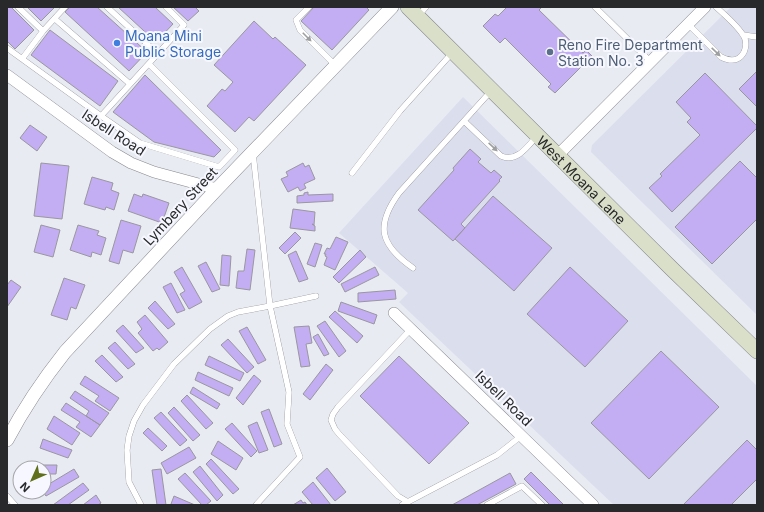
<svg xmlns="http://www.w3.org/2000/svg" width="764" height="512" font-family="Inter,sans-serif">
<rect width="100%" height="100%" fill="#e9ebf2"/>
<path fill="#dbdeec" d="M731,7H757V315L591,152L592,145Z
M463,97L757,386V505H614L399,302L408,293L339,233Z"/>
<path fill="#c4aef3" stroke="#99979e" d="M7,7H11L34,30L15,49L7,41Z
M27,7H55L41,21Z
M70,7H97L147,52L129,71L65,12Z
M118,7H155L173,24L156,42Z
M173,7H195L199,11L188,21Z
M314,7H366L369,10L332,50L301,21Z
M507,7H542L539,10L583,53L586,50L592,56L555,93L548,87L551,84L505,38L500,43L483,26L495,14L498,16Z
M254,21L273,39L275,37L306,65L254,121L249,117L235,132L207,106L222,89L225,91L233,82L214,65Z
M50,30L118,81L100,106L31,55Z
M757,71V107L739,89Z
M705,73L757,126V128L672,212L649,188L662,176L660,174L700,135L687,122L691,118L676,102Z
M145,75L221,150L214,157L154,142L113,112Z
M30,125L47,137L37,151L20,138Z
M470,149L481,159L478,162L491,173L494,170L502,177L499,180L500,181L461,224L465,228L453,241L418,210L454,170L453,168Z
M740,161L757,178V219L712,264L675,227Z
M41,163L69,166L62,219L34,216Z
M303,163L305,167L309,165L315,179L304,184L306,188L300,191L298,187L288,192L281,179L288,176L286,172Z
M92,177L113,183L111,190L119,193L114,210L106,207L105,210L84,204Z
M308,192V195L333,194V201L297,203V196L304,195V193Z
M134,194L142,197L143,194L169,203L162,223L128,211Z
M493,196L552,248L514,291L455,239Z
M293,209L315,212L314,225L312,224L315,226V231L290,228Z
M121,220L141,226L133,253L123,250L119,264L109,261Z
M41,225L60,230L53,257L34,252Z
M78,225L99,231L97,235L106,238L101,255L92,252L91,257L70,250Z
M295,232L301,238L285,254L279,248Z
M336,237L348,242L335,270L324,265L327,257L325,256L326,254H324L327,248L330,249Z
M315,243L322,245L315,267L307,264Z
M247,249L255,250L250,290L236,288L238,271H244Z
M360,250L366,257L339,283L333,277Z
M296,251L308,279L299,282L288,255Z
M222,255L231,256L229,286L220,285Z
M206,262L220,289L212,292L198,266Z
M182,267L202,302L189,309L180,294L185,291L174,272Z
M375,267L379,275L345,292L341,284Z
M570,267L628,321L585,367L527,314Z
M64,278L85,285L76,309L71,307L67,320L51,315Z
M11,280L21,287L7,307V285Z
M171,283L185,310L177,313L163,287Z
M395,290L396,299L358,302V293Z
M155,301L175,324L168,329L148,308Z
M341,302L377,315L374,324L338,311Z
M335,311L363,336L357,343L329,317Z
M145,315L168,342L159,350L157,348L153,351L138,333L142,329L137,322Z
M325,321L346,351L339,357L317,326Z
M123,325L144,348L136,353L116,331Z
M309,326L312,343L306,344L310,366L301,367L294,327Z
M247,327L266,360L258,364L239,331Z
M318,334L329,354L324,356L313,337Z
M228,339L254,367L247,373L221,345Z
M115,342L135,364L128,369L108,348Z
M661,351L719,407L649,479L591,423Z
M102,355L123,377L116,382L95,361Z
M209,356L244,373L240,381L205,365Z
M399,356L469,423L429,464L360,396Z
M326,364L333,370L310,400L303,394Z
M198,372L233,388L229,396L195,380Z
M254,375L261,381L243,405L236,398Z
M85,376L119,398L110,411L95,401L99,396L80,384Z
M193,387L220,404L217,409L190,393Z
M75,391L109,413L100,425L86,416L89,411L70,398Z
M187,395L213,423L206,429L181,401Z
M66,403L100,425L91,437L76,427L80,422L61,410Z
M174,407L200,435L193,441L168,413Z
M269,409L282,444L274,447L261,412Z
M161,412L187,440L180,446L154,418Z
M54,416L80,433L72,445L47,429Z
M257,422L268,450L259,453L248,426Z
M232,423L257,451L251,457L225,429Z
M148,428L167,446L162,451L143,433Z
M43,439L72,450L68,458L40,448Z
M747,440L757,450V479L731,505H683Z
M218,441L243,458L236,470L211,454Z
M189,447L196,458L167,474L161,463Z
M211,459L239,489L233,494L206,464Z
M26,465H57L56,474H44V468H26Z
M200,466L223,495L217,501L193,472Z
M327,468L346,492L335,501L316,478Z
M74,469L79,477L46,496L43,492L44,487Z
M161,469L166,505H157L152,470Z
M531,472L564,505H550L524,479Z
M185,473L211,501L206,505H202L178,479Z
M510,473L516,484L477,505H452Z
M313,482L331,505H313L302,492Z
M83,483L89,490L68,505H53Z
M96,495L101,503L98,505H83Z
M174,496L195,505H173L171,504Z
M301,500L303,503L305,502L307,505H293Z"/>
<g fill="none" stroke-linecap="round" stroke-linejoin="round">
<g stroke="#86888e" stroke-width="6">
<path id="service" d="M18,7L43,31
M107,7L158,54
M309,7L296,20L300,30L336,66
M595,7L651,62
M418,16L426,7
M55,19L130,84
M688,24L721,57C727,60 733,62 739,58C746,53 748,42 743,35C738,27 724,14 716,7
M743,35L757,37
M7,48L101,116L184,25L166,7
M22,59L43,31L65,7
M101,116L140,143L219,167L235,150L149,64
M464,121L501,156C517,163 528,146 537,136
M253,153L270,306L316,296
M352,173L400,111L452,53
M413,268C380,245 375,226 399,193L491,91
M7,496L15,505
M408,502L398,496L339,434L335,429L331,420L333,414L338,407L411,329
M141,505L129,482L127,450L129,436L134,421L143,405L174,364L210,329L228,316L238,312L270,306L289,392L287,424L300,457L256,505
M402,505L497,455L521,436
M487,505L522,486L542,505"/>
</g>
<g stroke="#86888e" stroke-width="12">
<path id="minor" d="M7,75L112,152L131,163L154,172L217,189
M558,155L705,7
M394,313L593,505"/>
</g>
<g stroke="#86888e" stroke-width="14">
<path id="tertiary" d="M7,440C24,408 42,381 65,352L217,189L392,7"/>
</g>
<g stroke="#86888e" stroke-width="16">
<g id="secondary">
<path id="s1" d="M408,7L672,269L757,351"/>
</g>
</g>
<use href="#service" stroke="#fff" stroke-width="5.5"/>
<use href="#minor" stroke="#fff" stroke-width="11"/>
<use href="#tertiary" stroke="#fff" stroke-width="13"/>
<use href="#secondary" stroke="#dadfc9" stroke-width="15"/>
</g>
<defs><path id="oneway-solid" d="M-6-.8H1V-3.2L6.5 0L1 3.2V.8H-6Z"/></defs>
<g fill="#9e9fa0">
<use href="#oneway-solid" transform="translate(307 37) rotate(45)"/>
<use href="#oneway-solid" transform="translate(716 52) rotate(44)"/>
<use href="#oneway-solid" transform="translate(493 147) rotate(43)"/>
</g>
<circle fill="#3f7fe0" stroke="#f7f8ff" stroke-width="1.5" cx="117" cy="43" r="4"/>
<circle fill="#5c6f8a" stroke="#f7f8ff" stroke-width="1.5" cx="550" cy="52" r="4"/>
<g text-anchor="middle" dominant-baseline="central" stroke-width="4" stroke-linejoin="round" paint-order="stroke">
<g font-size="14" fill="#366cbe" stroke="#f7f8ff" text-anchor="start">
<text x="125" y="35">Moana Mini<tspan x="125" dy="16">Public Storage</tspan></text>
</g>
<g font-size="14" fill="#4e5e75" stroke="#f7f8ff" text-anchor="start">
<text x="558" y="44">Reno Fire Department<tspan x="558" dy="16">Station No. 3</tspan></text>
</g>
<g font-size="14" fill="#28292b" stroke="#f7f8ff">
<text transform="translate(114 132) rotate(33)">Isbell Road</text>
<text stroke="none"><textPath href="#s1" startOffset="245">West Moana Lane</textPath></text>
<text transform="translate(180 206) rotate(-47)">Lymbery Street</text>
<text transform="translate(504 398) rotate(44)">Isbell Road</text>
</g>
</g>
<rect width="764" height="512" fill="none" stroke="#28292b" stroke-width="16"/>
<g transform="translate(32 480) rotate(225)"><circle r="19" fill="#f7f8ff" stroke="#a4a5aa"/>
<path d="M0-3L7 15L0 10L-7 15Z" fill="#5f6f1b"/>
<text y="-6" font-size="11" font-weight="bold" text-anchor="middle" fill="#28292b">N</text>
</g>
</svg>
